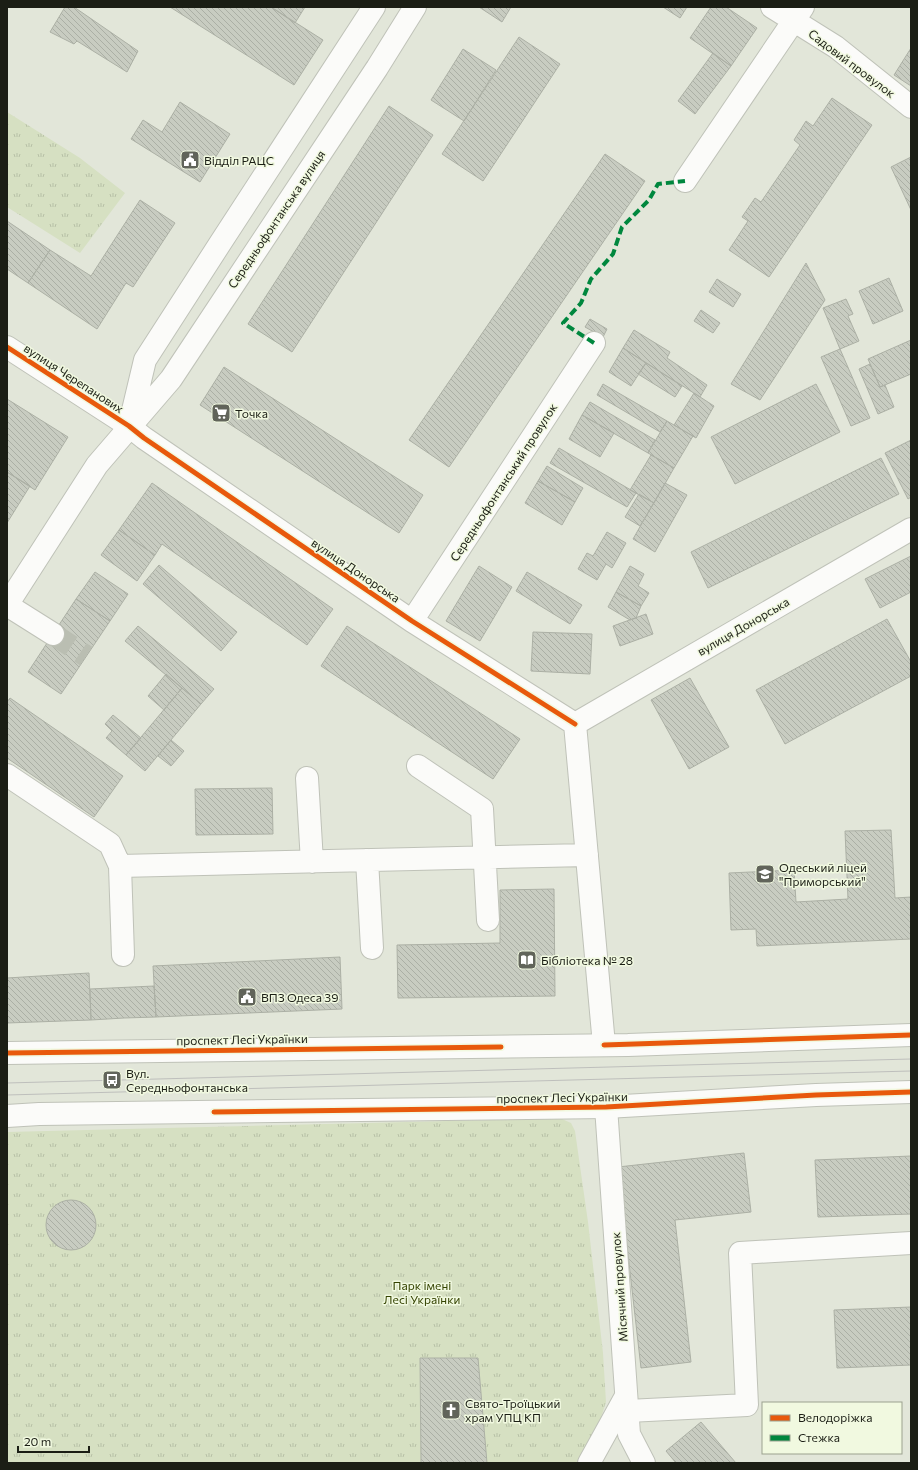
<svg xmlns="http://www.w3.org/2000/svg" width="918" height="1470" font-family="Commissioner,sans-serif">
<defs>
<pattern id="grass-tufts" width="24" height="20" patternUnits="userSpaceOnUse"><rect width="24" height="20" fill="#d6e0c2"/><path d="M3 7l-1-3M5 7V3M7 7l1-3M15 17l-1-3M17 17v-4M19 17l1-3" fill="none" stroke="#b7c0a6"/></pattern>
<pattern id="building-back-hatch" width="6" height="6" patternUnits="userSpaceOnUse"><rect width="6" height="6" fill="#c8ccc1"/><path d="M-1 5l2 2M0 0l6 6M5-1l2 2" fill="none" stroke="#abafa5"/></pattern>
</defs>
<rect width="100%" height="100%" fill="#e2e6d9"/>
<path fill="url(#grass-tufts)" d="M7,112L80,158L125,193L80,253L7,207Z
M527,1119H562L571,1123L575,1131L588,1222L603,1353L606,1402L589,1455L584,1463H7V1132Z"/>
<path fill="url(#building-back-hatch)" stroke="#acb0a5" d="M65,7H74L138,51L127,72L77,41L74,44L50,32Z
M170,7H271L323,40L294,85Z
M271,7H305L295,23Z
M479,7H511L502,22Z
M663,7H687L680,18Z
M711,7H726L757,28L731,66L690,38Z
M519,37L560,64L483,181L442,154Z
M911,48V86L894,75Z
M463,49L496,70L464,121L431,100Z
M713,53L731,66L695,114L678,101Z
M832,98L872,125L769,277L729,250L748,221L742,217L755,198L761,202L800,145L794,140L806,121L813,126Z
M180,102L230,134L200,182L131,139L143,120L162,132Z
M389,106L433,135L292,352L248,324Z
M605,154L645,181L449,467L409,440Z
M911,157V210L891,167Z
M140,200L175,223L133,287L126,283L97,329L28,283L50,250L91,276Z
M7,221L50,250L28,283L7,269Z
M806,263L825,300L760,400L731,384Z
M889,278L903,311L873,324L859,291Z
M717,279L741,294L733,307L709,292Z
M846,299L853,314L848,316L859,341L840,349L823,308Z
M701,310L720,323L713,333L694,321Z
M590,319L607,329L603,337L585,327Z
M634,330L670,352L667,358L707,385L700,397L623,348Z
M911,340V374L880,387L868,359Z
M623,348L646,363L631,386L609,372Z
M840,349L870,418L851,426L821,357Z
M646,363L682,386L675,397L638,374Z
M870,364L880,387L885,385L894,407L878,414L859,369Z
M224,367L423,495L399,533L200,405Z
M603,384L667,421L660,432L597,395Z
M816,384L840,432L735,484L711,437Z
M694,393L714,406L696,438L674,425Z
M7,399L68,437L35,490L7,472Z
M590,402L655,440L648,453L582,415Z
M582,415L614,433L600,457L569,439Z
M667,421L693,436L674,468L648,453Z
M911,440V497L908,499L885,453Z
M559,448L636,493L627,507L550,463Z
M651,455L674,468L654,503L630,490Z
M881,458L899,494L708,588L691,552Z
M547,466L583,488L575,502L538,481Z
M7,472L30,486L7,523Z
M538,481L575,502L562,525L525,503Z
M152,483L333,609L307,645L162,544L155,555L119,530Z
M665,483L687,495L655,552L633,539Z
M639,494L654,503L640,526L625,517Z
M119,530L155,555L137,581L101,555Z
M607,532L626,543L612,568L606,564L597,580L578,569L587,553L593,556Z
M911,556V592L880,608L865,579Z
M159,565L237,632L221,651L143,584Z
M479,566L512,587L480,641L446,621Z
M630,566L644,574L638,586L649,593L641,606L616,592Z
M95,572L128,594L110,621L76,599Z
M527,572L582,605L570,624L516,591Z
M616,592L641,606L636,618L630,620L608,607Z
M76,599L110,621L61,694L28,672Z
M646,614L653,634L620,646L613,626Z
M887,619L911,662V676L785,744L756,690Z
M138,626L214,689L201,704L125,641Z
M347,626L520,739L493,779L321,666Z
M533,632L592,634L590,674L531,671Z
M166,674L182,688L164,710L148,696Z
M690,678L729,747L689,769L651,700Z
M182,688L201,704L145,771L126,755Z
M10,698L123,776L94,817L7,758V702Z
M113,715L141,738L126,755L106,738L112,731L105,724Z
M171,740L184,751L171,766L158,756Z
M272,788L273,834L196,835L195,789Z
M891,830L895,898L911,897V939L757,946L756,929L731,930L729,873L794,870L796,902L848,899L845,831Z
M554,889L555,996L398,998L397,945L500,943V890Z
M340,957L342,1009L156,1017L153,966Z
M89,973L91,1020L7,1023V978Z
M154,986L156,1017L124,1018L91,1020L90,989Z
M744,1153L751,1212L675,1220L691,1362L641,1368L618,1167Z
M911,1156V1214L818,1217L815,1160Z
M46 1225a25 25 0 1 1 50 0a25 25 0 1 1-50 0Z
M911,1307V1365L837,1368L834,1310Z
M420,1358H478L487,1463H421Z
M701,1422L736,1463H676L666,1451Z"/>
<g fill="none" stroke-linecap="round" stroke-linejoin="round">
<path stroke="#babeb2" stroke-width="22" stroke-dasharray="22 11" stroke-linecap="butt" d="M53,634L86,656"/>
<g stroke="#bfc2b8" stroke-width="24">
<path id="minor" d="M772,7L836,47L911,107
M685,181L803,7
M7,347L129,426L144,438L412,621L575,724
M7,605L53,634
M412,621L594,343
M575,724L911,529
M575,724L604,1045
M418,766L482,809L488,920
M7,775L110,844L120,866L587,855
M307,778L312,862
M367,860L372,948
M120,866L123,955
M606,1107L629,1434L644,1463
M628,1411L747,1405L740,1253L911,1243
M589,1463L626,1396"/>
</g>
<g stroke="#bfc2b8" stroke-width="24">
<path id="major" d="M130,423L145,360L221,242L374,7
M7,605L97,465L171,379L377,68L415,7
M7,1053L628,1045L911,1035
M7,1116L39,1114L606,1107L816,1095L911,1092"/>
</g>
<use href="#minor" stroke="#fbfbf9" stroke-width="22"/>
<use href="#major" stroke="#fbfbf9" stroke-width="22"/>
<path stroke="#bebfbc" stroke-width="1" d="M7,1083L911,1059
M7,1095L911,1071"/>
<path stroke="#00873e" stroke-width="4" stroke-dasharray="8 4" stroke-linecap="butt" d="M594,343L563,323L581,303L591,279L613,254L622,227L649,200L658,184L685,181"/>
<g stroke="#f1f9e0" stroke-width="8">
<path id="cycleway" d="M7,347L129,426L144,438L412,621L575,724
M604,1045L911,1035
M7,1053L501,1047
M214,1112L606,1107L816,1095L911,1092"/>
</g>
<use href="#cycleway" stroke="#e8590c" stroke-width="5"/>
</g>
<defs>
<g id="civic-square" transform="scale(1)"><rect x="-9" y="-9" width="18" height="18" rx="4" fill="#61645a" stroke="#f1f9e0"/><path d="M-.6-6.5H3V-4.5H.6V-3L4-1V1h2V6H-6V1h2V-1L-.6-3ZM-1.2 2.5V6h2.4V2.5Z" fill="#fff"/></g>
<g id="supermarket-square" transform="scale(1)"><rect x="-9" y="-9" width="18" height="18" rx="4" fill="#61645a" stroke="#f1f9e0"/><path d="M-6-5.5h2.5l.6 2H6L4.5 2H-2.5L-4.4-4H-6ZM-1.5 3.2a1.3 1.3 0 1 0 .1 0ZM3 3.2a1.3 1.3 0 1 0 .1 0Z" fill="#fff"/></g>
<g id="school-square" transform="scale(1)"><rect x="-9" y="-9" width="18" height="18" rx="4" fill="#61645a" stroke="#f1f9e0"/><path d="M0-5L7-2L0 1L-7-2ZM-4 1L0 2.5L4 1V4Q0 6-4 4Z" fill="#fff"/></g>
<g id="library-square" transform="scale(1)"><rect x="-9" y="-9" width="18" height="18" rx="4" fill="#61645a" stroke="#f1f9e0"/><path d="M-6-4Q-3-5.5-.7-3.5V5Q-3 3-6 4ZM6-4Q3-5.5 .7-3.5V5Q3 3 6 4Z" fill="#fff"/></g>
<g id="bus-square" transform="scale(1)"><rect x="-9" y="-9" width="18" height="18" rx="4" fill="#61645a" stroke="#f1f9e0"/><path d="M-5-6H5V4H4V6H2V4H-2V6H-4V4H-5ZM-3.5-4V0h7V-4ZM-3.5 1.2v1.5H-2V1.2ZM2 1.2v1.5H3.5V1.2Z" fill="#fff"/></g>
<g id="church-square" transform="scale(1)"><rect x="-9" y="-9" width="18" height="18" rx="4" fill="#61645a" stroke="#f1f9e0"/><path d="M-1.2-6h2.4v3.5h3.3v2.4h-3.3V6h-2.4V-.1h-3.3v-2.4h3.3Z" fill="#fff"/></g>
</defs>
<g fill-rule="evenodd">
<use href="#civic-square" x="190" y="160"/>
<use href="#supermarket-square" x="221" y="413"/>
<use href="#school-square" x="765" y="874"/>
<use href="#library-square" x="527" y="960"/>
<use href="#civic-square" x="247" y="997"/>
<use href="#bus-square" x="112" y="1080"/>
<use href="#church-square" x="451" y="1410"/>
</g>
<g text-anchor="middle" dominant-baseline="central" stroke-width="3" stroke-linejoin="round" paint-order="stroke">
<g font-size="12" fill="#1b1e15" stroke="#f1f9e0">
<text transform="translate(852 63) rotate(37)">Садовий провулок</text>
<text transform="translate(276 219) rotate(-56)">Середньофонтанська вулиця</text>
<text transform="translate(74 378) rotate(33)">вулиця Черепанових</text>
<text transform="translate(503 482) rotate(-57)">Середньофонтанський провулок</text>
<text transform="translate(356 570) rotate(34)">вулиця Донорська</text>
<text transform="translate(743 626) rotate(-30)">вулиця Донорська</text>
<text transform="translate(242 1039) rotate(-1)">проспект Лесі Українки</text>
<text transform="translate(562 1097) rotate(-1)">проспект Лесі Українки</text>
<text transform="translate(619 1287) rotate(-94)">Місячний провулок</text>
</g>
<g font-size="12" fill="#1b1e15" stroke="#f1f9e0" text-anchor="start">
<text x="204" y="160">Відділ РАЦС</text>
<text x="235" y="413">Точка</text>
<text x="779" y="867">Одеський ліцей<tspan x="779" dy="14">"Приморський"</tspan></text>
<text x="541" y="960">Бібліотека № 28</text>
<text x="261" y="997">ВПЗ Одеса 39</text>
<text x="126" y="1073">Вул.<tspan x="126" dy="14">Середньофонтанська</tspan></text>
<text x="465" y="1403">Свято-Троїцький<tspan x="465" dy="14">храм УПЦ КП</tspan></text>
</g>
<g font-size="12" fill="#344300" stroke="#f1f9e0">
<text x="422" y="1285">Парк імені<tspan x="422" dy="14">Лесі Українки</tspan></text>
</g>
</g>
<rect width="918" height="1470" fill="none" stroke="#1b1e15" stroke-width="16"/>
<rect x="762" y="1402" width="140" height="52" fill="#f1f9e0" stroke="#9ba18f"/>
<rect x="770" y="1415" width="20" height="6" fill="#e8590c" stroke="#9ba18f"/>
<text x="798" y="1422" font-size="12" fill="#1b1e15">Велодоріжка</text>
<rect x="770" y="1435" width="20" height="6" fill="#00873e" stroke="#9ba18f"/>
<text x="798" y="1442" font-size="12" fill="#1b1e15">Стежка</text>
<path d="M18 1446v6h71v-6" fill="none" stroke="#1b1e15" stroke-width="2"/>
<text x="24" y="1446" font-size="12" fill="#1b1e15" stroke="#f1f9e0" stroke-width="3" paint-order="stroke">20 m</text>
</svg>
